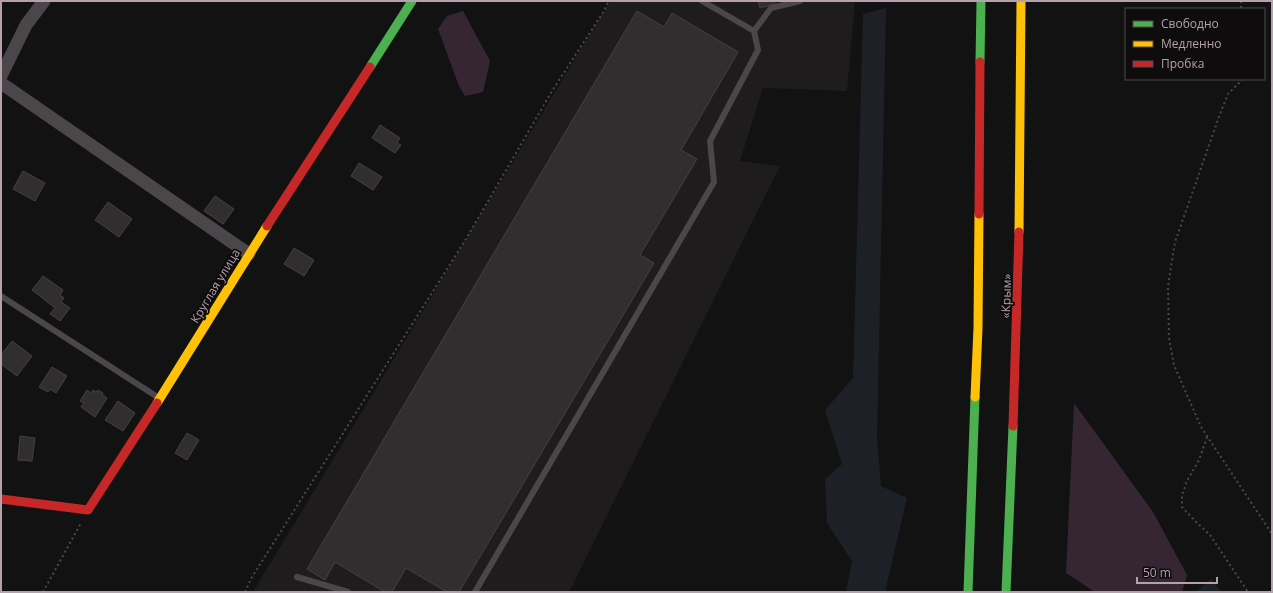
<svg xmlns="http://www.w3.org/2000/svg" width="1273" height="593" font-family="'Open Sans',sans-serif">
<rect width="100%" height="100%" fill="#121212"/>
<path fill="#1e1c1c" d="M610,1H855L847,91L763,88L740,161L780,166L569,592H253Z"/>
<path fill="#1e2028" d="M886,8L877,439L881,486L907,498L885,592H846L852,561L827,523L825,479L842,464L825,410L853,378L863,14Z
M1211,579L1222,592H1196Z"/>
<path fill="#362633" d="M463,11L490,61L483,92L465,96L459,86L438,29L447,16Z
M1074,403L1153,512L1187,575L1182,592H1095L1066,573Z"/>
<path fill="#312e2f" stroke="#464044" d="M758,1H774L775,4L760,8Z
M637,11L664,27L672,13L738,52L681,150L697,159L640,255L654,263L459,592H447L406,568L392,592H385L335,562L325,580L307,569Z
M380,125L400,138L397,143L401,145L395,153L372,138Z
M359,163L382,177L373,190L351,176Z
M23,171L45,183L35,201L13,189Z
M215,196L234,209L223,224L204,211Z
M108,202L132,219L119,237L95,220Z
M294,248L314,260L304,276L284,264Z
M43,276L63,290L60,295L64,298L61,302L70,308L60,321L50,314L55,308L32,290Z
M12,341L32,356L17,376L1,364V355Z
M52,367L67,376L56,393L50,389L48,392L39,387Z
M87,390L91,393L93,390L96,392L98,390L103,393L102,395L107,398L95,417L81,407L84,403L80,401Z
M118,401L135,413L123,431L105,420Z
M187,433L199,440L187,460L175,453Z
M20,436L35,438L32,461L18,460Z"/>
<g fill="none" stroke-linecap="round" stroke-linejoin="round">
<path stroke="#4e474a" stroke-width="2" stroke-dasharray="2 3" stroke-linecap="butt" d="M1241,1V9
M1243,79L1228,94L1220,114L1175,242L1168,286L1169,338L1174,365L1201,427L1272,534
M1207,437L1199,460L1187,481L1182,495V507L1195,521L1210,535L1248,592
M43,592L81,523
M245,592L252,577L466,239L552,91L602,14L609,1"/>
<path stroke="#4b4649" stroke-width="6" d="M754,31L771,8L800,1
M1,296L159,398
M297,577L348,592
M475,592L714,182L710,141L758,50L754,31L702,1"/>
<path stroke="#4b4649" stroke-width="13" d="M1,76L26,25L44,1
M1,83L249,254"/>
<path stroke="#4caf50" stroke-width="9" d="M980,62L981,1
M370,67L412,1
M968,592L975,397
M1006,592L1013,426"/>
<path stroke="#ffc107" stroke-width="9" d="M1019,232L1021,1
M975,397L978,328L979,214
M157,403L267,226"/>
<path stroke="#c62828" stroke-width="9" d="M979,214L980,62
M267,226L370,67
M1013,426L1019,232
M1,499L88,510L157,403"/>
</g>
<g text-anchor="middle" dominant-baseline="central" stroke-width="3.5" stroke-linejoin="round" paint-order="stroke">
<g font-size="12" fill="#b5a1ac" stroke="#0e0c0c">
<text transform="translate(215 286) rotate(-59)">Круглая улица</text>
<text transform="translate(1006 296) rotate(-88)">«Крым»</text>
</g>
</g>
<rect width="1273" height="593" fill="none" stroke="#b5a1ac" stroke-width="4"/>
<rect x="1125" y="8" width="140" height="72" fill="#0e0c0c" stroke="#51484c"/>
<rect x="1133" y="21" width="20" height="6" fill="#4caf50" stroke="#51484c"/>
<text x="1161" y="28" font-size="12" fill="#b5a1ac">Свободно</text>
<rect x="1133" y="41" width="20" height="6" fill="#ffc107" stroke="#51484c"/>
<text x="1161" y="48" font-size="12" fill="#b5a1ac">Медленно</text>
<rect x="1133" y="61" width="20" height="6" fill="#c62828" stroke="#51484c"/>
<text x="1161" y="68" font-size="12" fill="#b5a1ac">Пробка</text>
<path d="M1137 577v6h80v-6" fill="none" stroke="#b5a1ac" stroke-width="2"/>
<text x="1143" y="577" font-size="12" fill="#b5a1ac" stroke="#0e0c0c" stroke-width="3" paint-order="stroke">50 m</text>
</svg>
